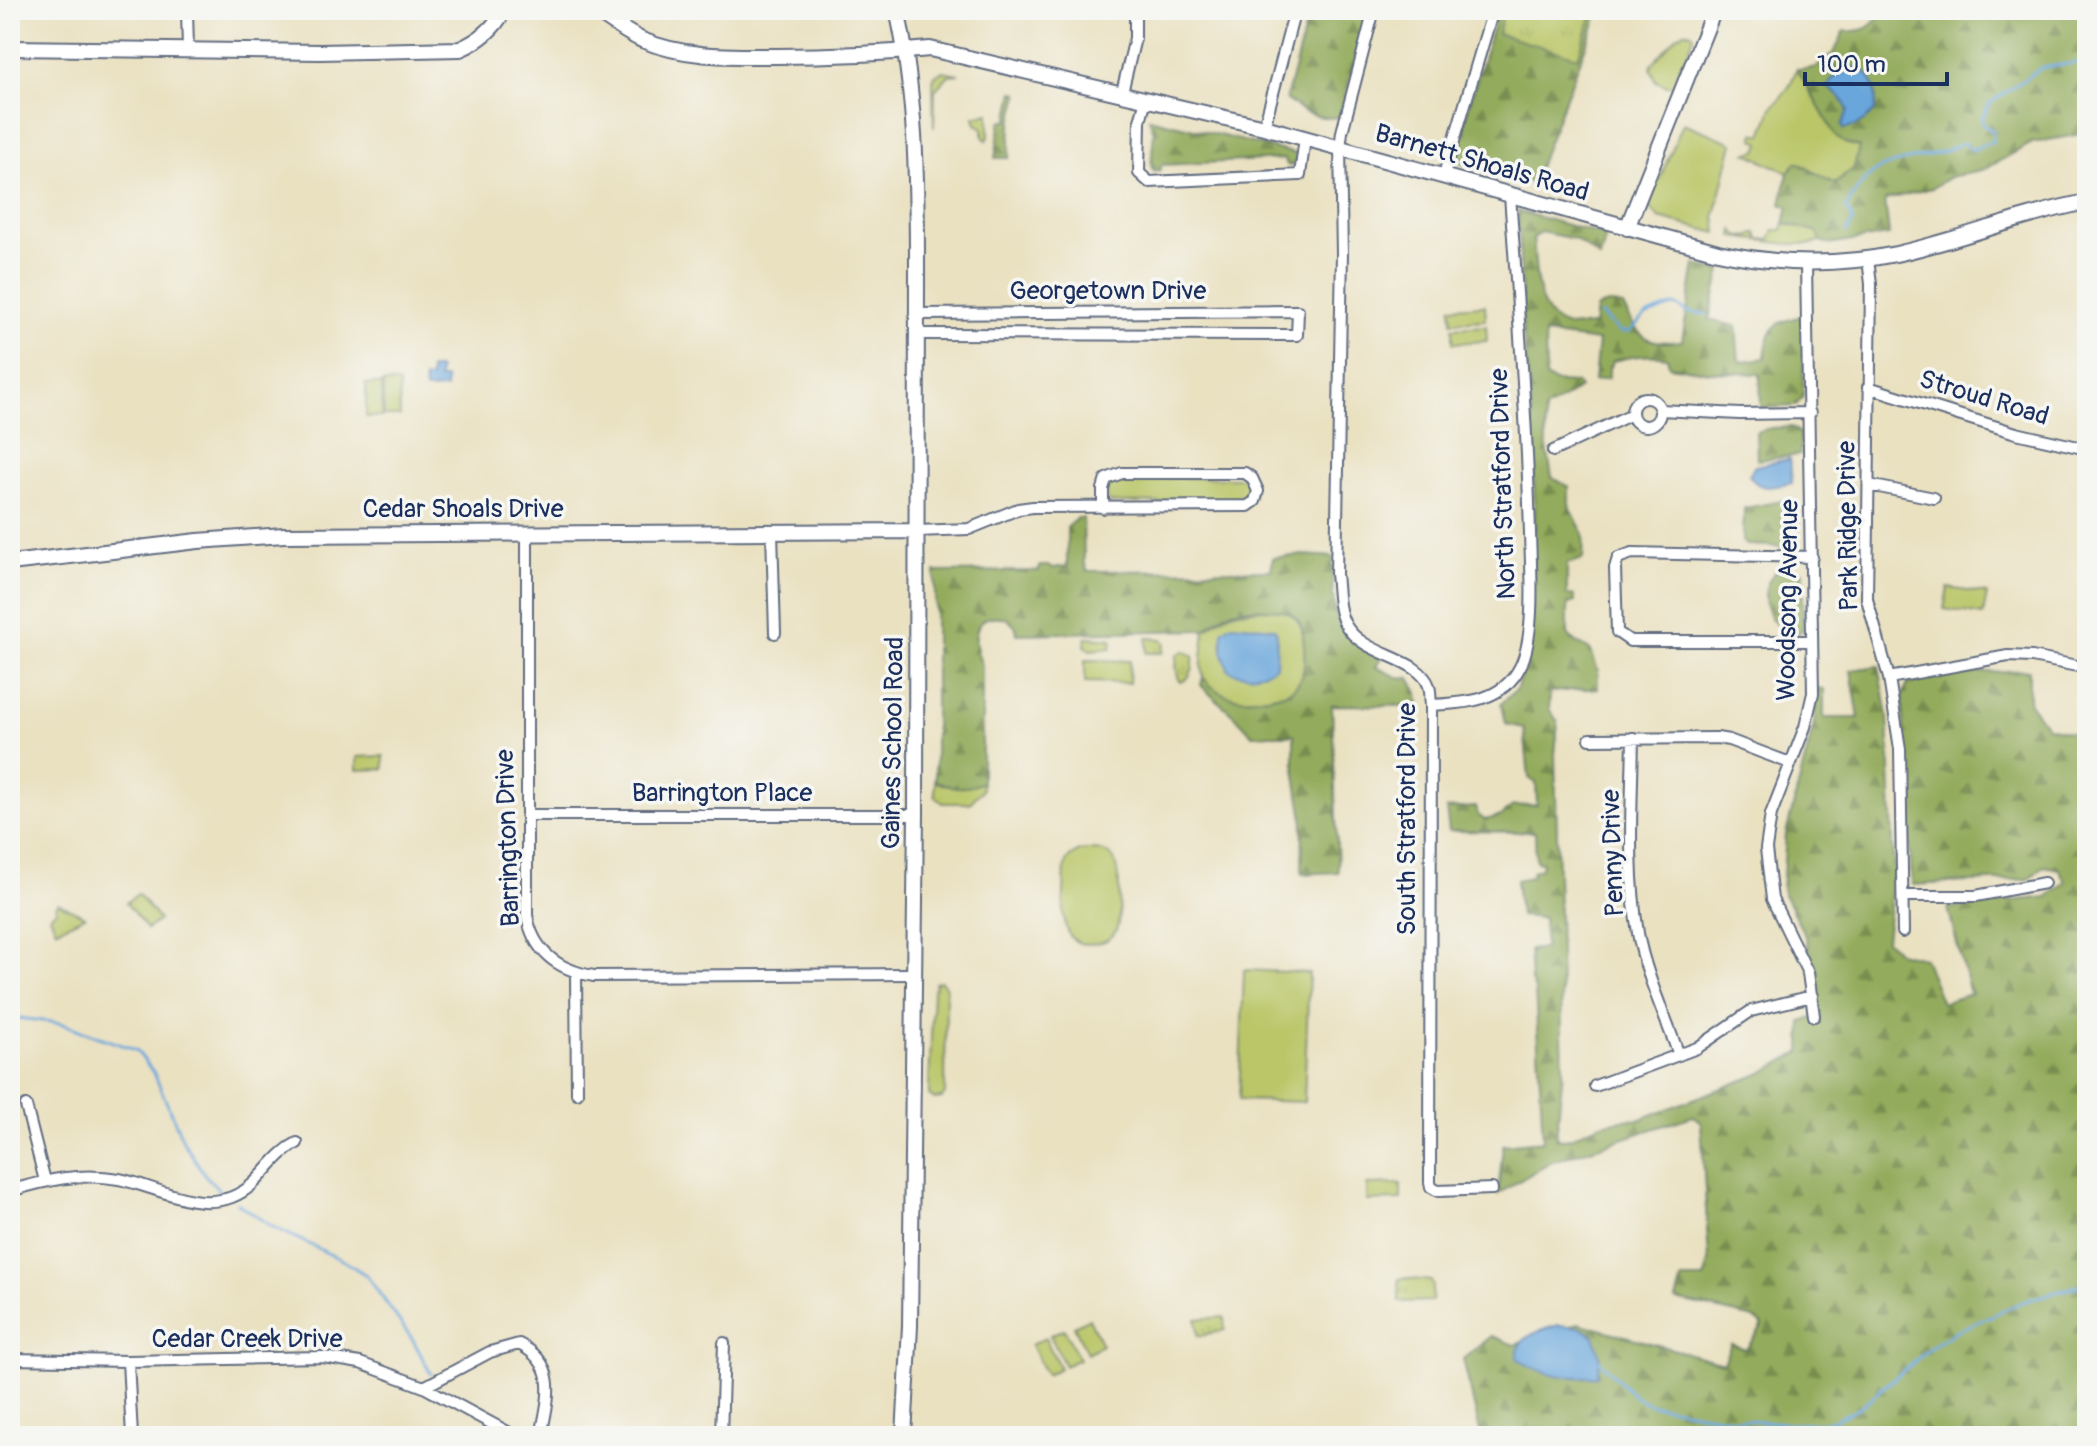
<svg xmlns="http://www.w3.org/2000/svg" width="2097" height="1446" font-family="Pangolin,sans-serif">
<defs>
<pattern id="forest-firs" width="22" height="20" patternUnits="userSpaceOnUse" patternTransform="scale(2)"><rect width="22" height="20" fill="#93ab5c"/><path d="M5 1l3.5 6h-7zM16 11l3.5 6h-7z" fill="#778c4f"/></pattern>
<pattern id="park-tufts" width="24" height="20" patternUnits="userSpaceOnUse" patternTransform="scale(2)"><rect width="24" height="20" fill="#bac667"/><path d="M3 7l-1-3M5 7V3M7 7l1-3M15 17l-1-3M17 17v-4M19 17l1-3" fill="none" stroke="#9faa5c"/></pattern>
</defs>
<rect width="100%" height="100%" fill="#f6f6f2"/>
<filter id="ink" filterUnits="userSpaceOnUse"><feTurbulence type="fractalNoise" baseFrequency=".0125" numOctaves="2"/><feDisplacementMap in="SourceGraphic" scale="16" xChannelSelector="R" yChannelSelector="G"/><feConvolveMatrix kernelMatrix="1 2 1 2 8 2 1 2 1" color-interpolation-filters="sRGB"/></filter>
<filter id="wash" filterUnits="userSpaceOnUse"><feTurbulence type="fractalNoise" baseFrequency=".006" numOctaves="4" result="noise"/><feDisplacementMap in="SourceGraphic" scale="32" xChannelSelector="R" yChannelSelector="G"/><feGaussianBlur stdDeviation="1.8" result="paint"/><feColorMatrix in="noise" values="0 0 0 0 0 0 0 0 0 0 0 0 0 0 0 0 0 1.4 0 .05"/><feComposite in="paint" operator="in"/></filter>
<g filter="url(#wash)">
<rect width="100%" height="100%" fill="#eae1c1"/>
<path fill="#bac667" stroke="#6a7a62" stroke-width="2" d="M1685,31L1692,33L1694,36L1674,86H1667L1656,81L1651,69L1652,64L1677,36Z
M1797,69L1836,136L1845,143L1860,147L1854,168L1835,184L1797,162L1788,173L1747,153L1757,151L1760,143L1754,139V133L1762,135L1772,108L1789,87Z
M943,71L959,74L949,75L935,90L934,128L933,81L935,75Z
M989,113V137L987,140L983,137V128L976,124L974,117Z
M1683,123L1733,143L1715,215L1717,233L1659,218L1650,208V202Z
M1784,223L1819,233L1821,242L1812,244H1788L1733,237L1734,230L1738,235L1748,237L1757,233L1759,239L1770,240L1774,230H1782Z
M1485,305L1486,320L1452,322L1451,307Z
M1486,326L1487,341L1453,343V328Z
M383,383H399L400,416H384Z
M366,384H382V417H366Z
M1116,477L1246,478L1254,493L1248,502L1111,503L1107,499V485Z
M1948,588L1987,594L1983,615L1944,609Z
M1270,609C1278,610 1286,610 1293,616C1308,627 1311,670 1299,684C1281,703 1217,706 1204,679C1199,667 1204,644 1205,630C1231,609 1237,610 1270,609Z
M1085,660L1130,661L1129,683L1085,682Z
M384,756V769L357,770V757Z
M935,781C950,788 968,790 982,782V790L970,803H943L935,796Z
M1083,850C1093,850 1104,849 1112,857C1121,864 1121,920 1116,930C1113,936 1108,940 1102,942C1061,953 1063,919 1064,891C1065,882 1063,868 1067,860C1071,855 1077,852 1083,850Z
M138,894L159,920L147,929L126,903Z
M1244,970L1309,973L1304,1102L1239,1100Z
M941,981L946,987L945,1094L942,1098L934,1099L929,1095V1088L933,991L936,986L935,983Z
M1401,1184V1200L1367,1201V1185Z
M1089,1318L1102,1345L1087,1353L1074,1326Z
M1064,1329L1079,1359L1065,1366L1050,1335Z
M1045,1338L1060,1368L1046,1375L1031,1345Z"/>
<path fill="url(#forest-firs)" stroke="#576d5d" stroke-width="2" d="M1310,10H1370L1339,117C1321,120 1299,112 1286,99Z
M1498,10H1600L1532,183L1452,161Z
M1882,10H2087V133L2032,143L1985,169L1950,177L1932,188L1885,200L1889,235L1834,244L1821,242L1818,233L1784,223L1789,207L1781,204L1788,173L1796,162L1835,184L1854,168L1859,147L1845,143L1836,137L1797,69C1824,71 1834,57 1844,31C1863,32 1874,28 1882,10Z
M1014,92L1019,93L1011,126L1009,158H995L1001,121H1008Z
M1149,118L1297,154L1295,161L1291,166L1287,165L1285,159L1161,165L1160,171L1154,172L1151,166L1154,133Z
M1518,211L1606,236L1600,258L1575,239L1540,232L1533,238C1536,265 1533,319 1568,326C1576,328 1586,325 1594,325L1596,309C1605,302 1613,304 1623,306C1639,338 1646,345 1682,341L1695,265L1721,271L1709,320L1736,326L1739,362L1765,358C1768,328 1774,321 1804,316L1803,397L1795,406L1761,408L1760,374L1710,372L1669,366L1667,357C1647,354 1632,356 1613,361L1609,368V378L1594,381L1598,341L1545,334L1546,378L1555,382L1576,383L1580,388L1545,410L1546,443L1552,477L1569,487V505L1584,535L1583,559L1567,564V595L1575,596V602L1568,604V634L1570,638L1591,651L1598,671V688L1550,692L1549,709L1558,722L1555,755L1563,1071L1556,1138C1570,1141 1574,1136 1586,1130C1601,1123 1623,1118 1638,1120L1762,1073L1801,1052L1802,1022L1821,1015L1806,938L1782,890L1786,834L1814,724L1817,688L1824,689V718H1859L1851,670L1879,666L1888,716L1894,871L1886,940L1898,952L1924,958L1942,1003L1970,994L1948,908L2047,897L2066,882L2059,869L2044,866L2029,879L1912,885L1902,697L1908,684L1964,673L2029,670V703L2047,727L2087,736V1436H1481L1463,1359L1492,1336L1514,1345L1578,1323L1723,1363L1731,1344L1746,1349L1763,1325L1754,1318L1676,1300L1682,1279H1704L1709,1262L1701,1122L1693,1116L1550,1162L1498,1194L1503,1145L1543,1141L1535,990L1531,982L1529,950L1545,948L1543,918L1520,916L1516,880L1531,877L1533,871L1541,868L1542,862L1536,861L1535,832L1449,831L1446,809L1476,807L1478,815L1485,820L1501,816L1513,806L1537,805L1536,783L1529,778L1524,728L1505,724L1501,704L1517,688L1529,649L1535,524L1533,431L1523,331Z
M1792,427L1800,433V455L1757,460L1756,432L1771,428Z
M1788,500L1794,502C1797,517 1802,534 1793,547L1747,545L1743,542L1744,508Z
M1077,518H1083L1084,561L1087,571L1271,570L1273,558L1304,555L1333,557C1331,607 1331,635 1381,658L1376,667L1397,677L1410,678L1418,693L1419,706L1332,705L1338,872L1302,874L1303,819L1294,763V735H1252C1239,716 1217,703 1201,685L1203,677C1216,695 1234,700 1256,698C1296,695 1307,685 1304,646C1303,636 1303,625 1295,617C1283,606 1238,606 1224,615C1217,619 1211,625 1205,630L1017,634L1016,627L1006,618C970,610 972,643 982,665V782C968,790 950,788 935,781V572L1039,571L1040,566H1050L1053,568L1067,566V528Z
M1782,569L1800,570L1803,572V630L1798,633C1758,631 1757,576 1782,569Z"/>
<path fill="url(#park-tufts)" stroke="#6a7a62" stroke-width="2" d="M1504,10H1572L1592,16L1578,57L1498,34Z
M1090,637L1112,639L1111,648L1090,650L1085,646L1086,638Z
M1147,638L1162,639L1165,643L1163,653H1146Z
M1184,651L1193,656C1194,667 1192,678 1181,682C1175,676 1176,663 1177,655Z
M58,903L85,916L56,930L50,916L57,909L55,906Z
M1404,1278L1431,1281L1433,1286L1432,1301L1399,1302V1279Z
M1224,1317L1225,1330L1198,1336L1196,1319Z"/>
<path fill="#69a6db" stroke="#426a9c" stroke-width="2" d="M1860,68C1874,77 1877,94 1875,110C1869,119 1855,128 1844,129L1842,126L1848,110L1841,98L1828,87C1834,74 1845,69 1860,68Z
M430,369H439V379H446V389L425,390L424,379H430Z
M1790,459L1792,483C1774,486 1760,493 1749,475L1755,466Z
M1232,624L1274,628L1277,633L1276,666C1265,675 1240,679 1228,669L1222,651L1223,630Z
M1558,1325L1579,1327L1594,1336L1600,1357L1597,1376C1572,1380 1538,1375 1517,1358C1515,1337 1541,1330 1558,1325Z"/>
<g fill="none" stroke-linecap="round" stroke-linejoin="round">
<path stroke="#69a6db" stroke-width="3" d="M1847,232L1853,221L1846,208C1873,157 1893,166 1941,152C1950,150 1956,144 1965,143L1972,150L1993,141V131L1984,125L1982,118L1990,103L2041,68L2087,61
M1601,315L1620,332H1629L1645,316L1675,305L1688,312L1706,314
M10,1017L60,1023L136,1050L154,1073L184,1143L205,1175L222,1193
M237,1203L271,1226L344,1261L366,1275L413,1340L431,1374
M1600,1361L1635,1397L1653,1405L1736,1419L1796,1424L1821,1423L1835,1420L1860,1407L1934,1345L1957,1331L2022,1302L2087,1283
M10,1430L12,1436"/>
</g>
</g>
<g filter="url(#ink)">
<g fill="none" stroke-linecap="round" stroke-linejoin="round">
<g stroke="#636d81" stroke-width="14">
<path id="street" d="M187,10L188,49
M1374,10L1342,132L1340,148L1342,253L1336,574C1338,590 1337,609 1345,624C1363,657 1419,656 1429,686C1431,692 1430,700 1431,705L1430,1182L1431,1187L1438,1191L1492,1189
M1122,92L1135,38V10
M1146,99L1140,121L1139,173L1149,182L1300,175L1305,138
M1264,127L1295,10
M1443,178L1493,10
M1868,259L1871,284L1867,599L1889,678L1900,749L1903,932
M1806,263L1813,693L1805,727L1771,814L1766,849L1772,899L1808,973L1814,1016
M918,314L1298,311L1297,335L918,334
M1868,387L2016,433L2087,449
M1632 412a14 14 0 1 1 28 0a14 14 0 1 1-28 0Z
M1660,410L1740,414L1810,413
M1553,451L1632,414
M1869,485L1934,498
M917,531L969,529L1018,509L1033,507L1248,506L1255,501L1258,491L1252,478L1245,473H1122L1106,479L1103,489V508
M527,532V915C533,952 558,970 594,976L914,974
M772,532L775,633
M1812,557L1632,553L1618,558L1615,568L1617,632L1630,641H1812
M1889,678L2008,656L2032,657L2087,668
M1431,705C1465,703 1502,702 1520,667C1536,636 1531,569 1530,534C1527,421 1518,308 1510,195
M1633,738C1632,802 1627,869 1638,933C1644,970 1666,1019 1679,1055
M1590,739L1717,738L1729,740L1790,763
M528,815H916
M1904,896H1976L2044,883
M576,973L577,1093
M1595,1086L1697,1048L1751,1011L1812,996
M26,1106L45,1181
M10,1191C46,1180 81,1172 119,1179C155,1186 195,1211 232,1197C261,1186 271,1156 297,1143
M10,1359L128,1361L323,1357L360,1363L424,1387L515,1436
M128,1361L132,1436
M424,1387L490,1352L519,1344C560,1365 548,1399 541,1436
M721,1436L724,1343"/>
</g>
<g stroke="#636d81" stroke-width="18">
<path id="secondary" d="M595,10C610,21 625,32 642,40C685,58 731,56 776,56C828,56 879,54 930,49L1264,127L1718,252C1777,265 1837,266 1896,254C1961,240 2022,214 2087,202
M897,10C916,93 917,180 917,265L916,815L910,1326L904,1436
M10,48L320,52L460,49C479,41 494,29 504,10
M1627,228L1714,10
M10,563L198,541L284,535L917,531"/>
</g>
<use href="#street" stroke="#fff" stroke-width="10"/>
<use href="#secondary" stroke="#fff" stroke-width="14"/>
</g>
</g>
<g text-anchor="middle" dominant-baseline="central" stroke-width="7" stroke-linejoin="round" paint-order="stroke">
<g font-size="26" fill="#1b2f5e" stroke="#f6f6f2">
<text transform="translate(1482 163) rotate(16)">Barnett Shoals Road</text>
<text x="1108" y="291">Georgetown Drive</text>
<text transform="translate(1984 398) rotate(17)">Stroud Road</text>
<text transform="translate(1503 484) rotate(-92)">North Stratford Drive</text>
<text x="463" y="509">Cedar Shoals Drive</text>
<text transform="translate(1848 526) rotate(-91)">Park Ridge Drive</text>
<text transform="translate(1788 600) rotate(-89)">Woodsong Avenue</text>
<text transform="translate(893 743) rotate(-89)">Gaines School Road</text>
<text x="722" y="793">Barrington Place</text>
<text transform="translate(1407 819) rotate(-90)">South Stratford Drive</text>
<text transform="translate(508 838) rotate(-92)">Barrington Drive</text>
<text transform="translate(1613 853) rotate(-92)">Penny Drive</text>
<text x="247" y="1339">Cedar Creek Drive</text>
</g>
</g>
<rect width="2097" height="1446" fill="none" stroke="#f6f6f2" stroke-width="40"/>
<path d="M1805 72v12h142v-12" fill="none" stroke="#1b2f5e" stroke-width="4"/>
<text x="1817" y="72" font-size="24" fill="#1b2f5e" stroke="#f6f6f2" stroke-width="6" paint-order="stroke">100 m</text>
</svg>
